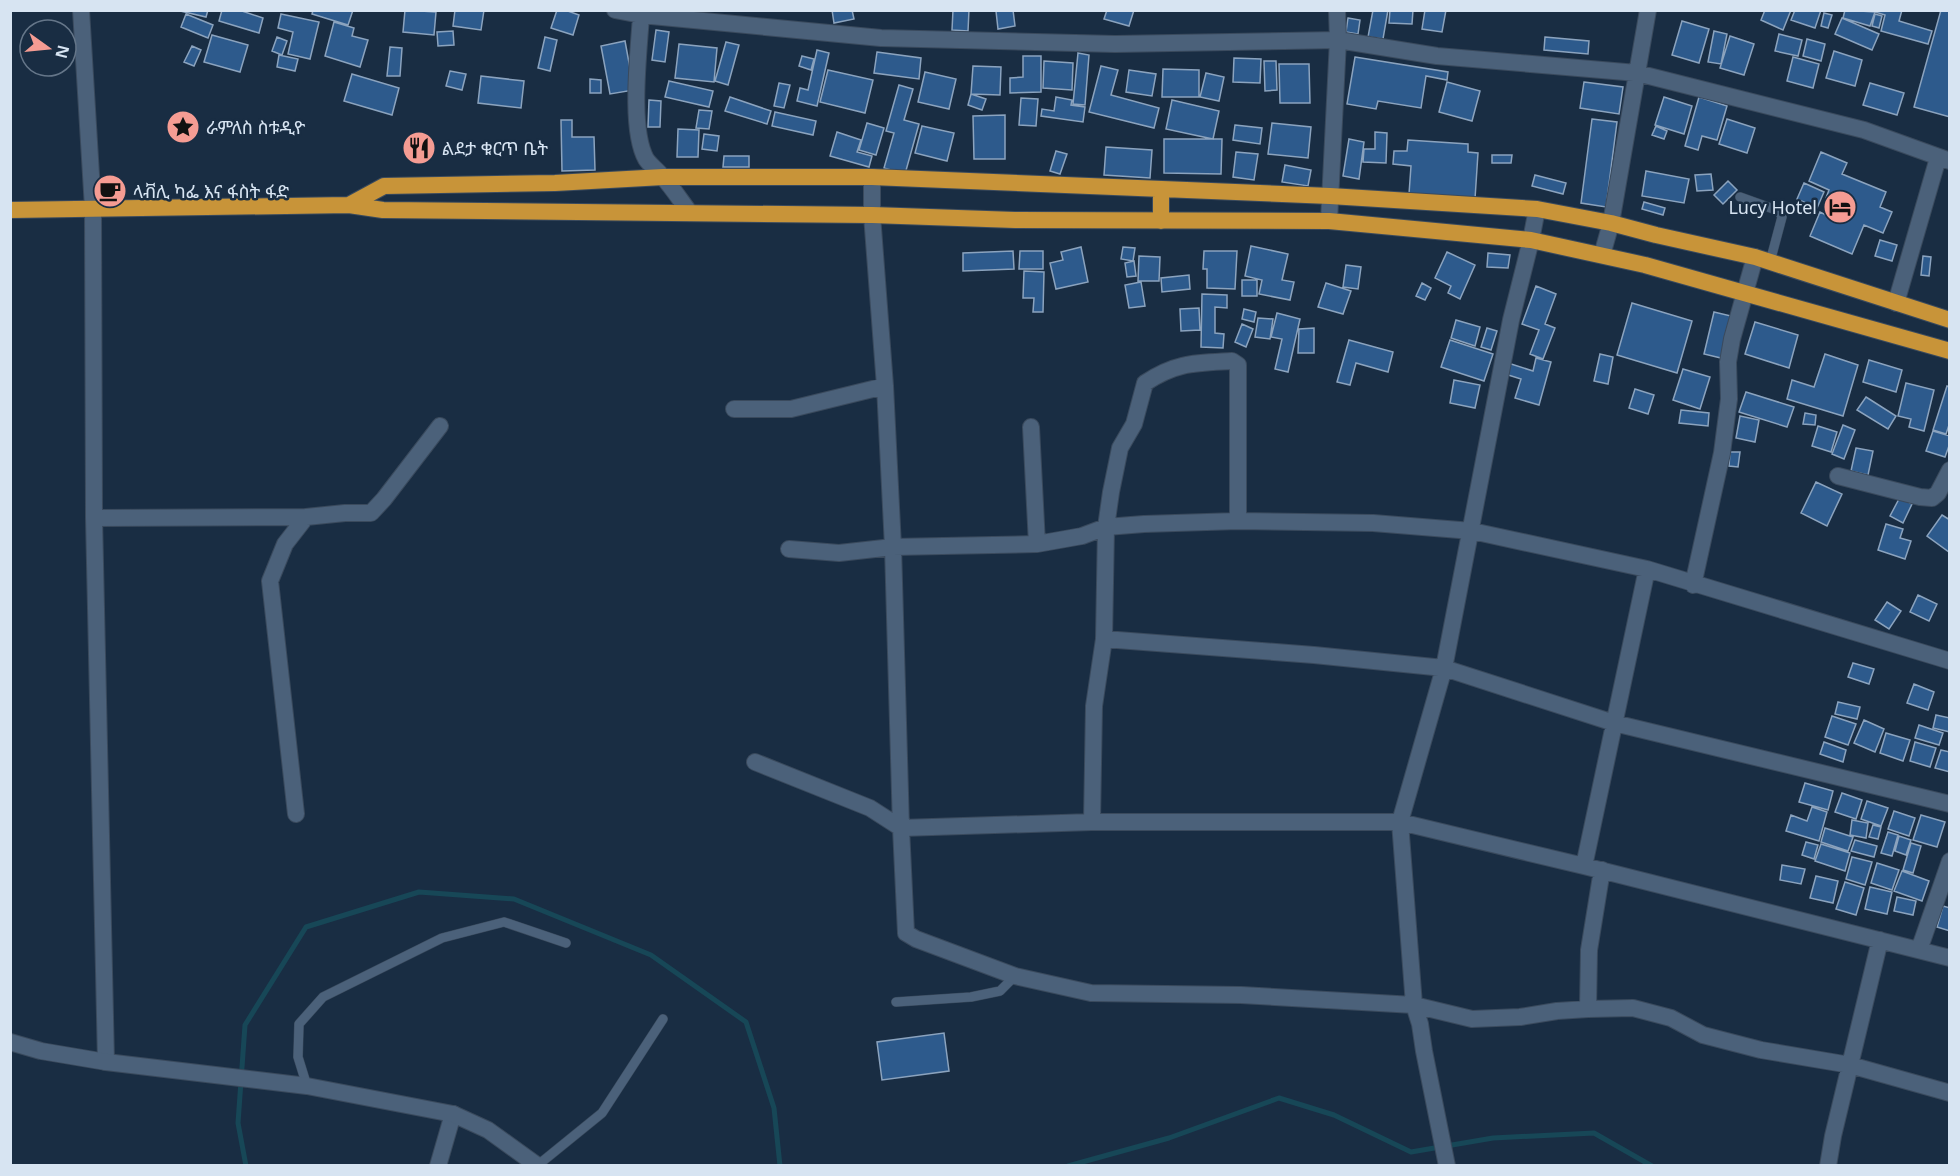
<svg xmlns="http://www.w3.org/2000/svg" width="1960" height="1176" font-family="'Noto Sans','Noto Sans Ethiopic',sans-serif">
<rect width="100%" height="100%" fill="#192d43"/>
<g fill="none" stroke-linecap="round" stroke-linejoin="round">
<path stroke="#174757" stroke-width="5" d="M246,1166L238,1123L245,1025L306,927L419,892L514,899L651,955L746,1022L774,1108L780,1166
M1068,1166L1169,1138L1279,1098L1334,1115L1411,1152L1493,1138L1594,1133L1652,1166"/>
</g>
<path fill="#2d5a8c" stroke="#8ba3be" stroke-width="1.5" d="M176,10H208L206,17Z
M222,10H239L263,18L259,33L219,21Z
M313,10H353L348,25L312,14Z
M405,10L436,12L434,35L403,32Z
M455,10H484L481,30L453,26Z
M557,10H565L579,15L573,35L551,28Z
M832,10H852L854,19L834,23Z
M953,10H969L968,31L952,30Z
M1013,10L1015,26L998,29L996,11Z
M1107,10H1134L1129,26L1104,19Z
M1373,10H1388L1383,39L1368,37Z
M1390,10H1413L1412,24L1389,23Z
M1425,10H1446L1442,32L1422,29Z
M1765,10H1791L1783,30L1761,20Z
M1795,10H1821L1815,28L1791,20Z
M1845,10L1875,12L1870,26L1843,18Z
M1875,10H1902L1899,21L1932,31L1928,44L1881,31L1885,15L1875,12Z
M1941,10H1950V117L1914,107Z
M1824,13L1832,15L1828,28L1821,26Z
M186,14L213,25L208,38L181,27Z
M281,14L319,22L310,59L288,54L293,32L278,28Z
M1875,14L1882,16L1879,28L1872,26Z
M1348,18L1360,20L1358,34L1346,32Z
M1842,18L1879,34L1872,50L1835,34Z
M1682,21L1709,29L1699,63L1672,55Z
M334,22L354,28L352,36L368,40L360,67L325,56Z
M656,30L669,32L665,62L652,60Z
M453,31L454,45L438,46L437,32Z
M1714,31L1727,34L1721,64L1708,62Z
M1779,34L1802,40L1798,56L1775,51Z
M212,35L248,45L240,72L204,62Z
M1730,36L1754,44L1744,75L1720,68Z
M277,37L287,41L282,55L272,51Z
M545,37L557,40L550,71L538,68Z
M1545,37L1589,41L1588,54L1544,50Z
M1807,39L1825,44L1821,61L1803,56Z
M625,41L634,90L610,94L601,46Z
M726,42L739,45L728,85L715,81Z
M679,44L717,48L714,82L675,78Z
M192,46L201,50L194,66L184,62Z
M390,47L402,48L400,76H387Z
M817,50L829,53L817,106L797,101L800,88L808,90Z
M1834,51L1862,60L1855,86L1826,78Z
M877,52L921,58L919,79L874,73Z
M1078,53L1089,55L1085,105L1073,104Z
M279,55L298,59L295,71L277,67Z
M802,56L814,59L811,70L799,66Z
M1023,56H1041V92L1010,93V78L1023,77Z
M1355,57L1448,72L1447,80L1426,76L1421,108L1378,101L1376,109L1347,104Z
M1793,57L1819,64L1813,88L1787,81Z
M1234,58L1261,59L1260,83L1233,82Z
M1044,61L1073,63L1072,90L1043,88Z
M1264,61H1276L1277,90L1265,91Z
M1279,64H1309L1310,103H1280Z
M973,66L1001,67L1000,95L971,94Z
M1101,66L1118,70L1111,95L1159,108L1154,128L1089,112Z
M1163,69L1199,70V97H1162Z
M828,70L873,80L865,113L820,102Z
M1129,70L1156,74L1152,96L1126,92Z
M450,71L466,74L462,90L446,86Z
M925,72L956,79L949,109L918,102Z
M1206,73L1224,77L1219,101L1200,97Z
M352,74L399,88L392,115L344,101Z
M481,76L524,81L521,108L478,103Z
M590,79L601,80V93H590Z
M669,81L713,91L709,107L665,97Z
M1447,82L1480,91L1472,121L1439,112Z
M1584,82L1623,87L1619,114L1580,108Z
M779,83L790,85L784,108L774,106Z
M1870,83L1904,93L1897,115L1863,105Z
M899,85L913,89L904,120L919,124L905,174L884,168L894,133L886,131Z
M971,94L986,99L982,110L968,105Z
M730,97L771,111L767,124L725,111Z
M1056,97L1072,100L1071,105L1085,107L1083,122L1041,116L1042,109L1054,111Z
M1664,97L1692,106L1684,134L1655,125Z
M1699,97L1727,106L1717,140L1702,136L1698,150L1685,146Z
M1021,98L1038,99L1036,126L1019,125Z
M649,100L661,101L660,127H648Z
M1172,100L1219,111L1213,139L1166,129Z
M699,110L712,111L709,129L696,128Z
M775,112L816,121L813,135L772,126Z
M1005,115V159H974L973,116Z
M1592,119L1617,122L1606,207L1581,203Z
M1727,119L1755,128L1747,153L1719,144Z
M561,120H572V137H594L595,170L562,171Z
M867,123L884,128L876,155L859,150Z
M1272,123L1311,127L1308,158L1268,154Z
M1235,125L1262,128L1260,144L1233,140Z
M922,126L954,133L947,161L915,153Z
M1656,126L1667,131L1664,139L1652,135Z
M678,129L699,130L698,157H677Z
M837,132L861,140L857,152L872,156L869,167L830,156Z
M1375,132L1387,133L1386,163L1363,162L1364,149H1375Z
M704,134L719,136L717,151L702,149Z
M1164,139H1222L1221,174L1164,173Z
M1349,139L1364,142L1359,179L1343,176Z
M1408,140L1468,144V152L1478,153L1475,199L1409,194L1411,166L1393,164L1394,151H1407Z
M1106,147L1152,150L1150,178L1104,175Z
M1056,151L1067,154L1060,174L1050,171Z
M1236,152L1258,154L1254,180L1233,177Z
M1821,152L1847,163L1842,174L1886,192L1880,207L1892,212L1883,233L1864,225L1852,254L1810,236L1820,212L1828,216L1834,201L1826,198L1829,190L1809,181Z
M1492,155H1512L1511,163H1492Z
M724,156H749V167H723Z
M1285,165L1311,170L1308,186L1282,182Z
M1646,171L1689,179L1684,203L1642,196Z
M1711,174L1713,190L1697,191L1695,175Z
M1535,175L1566,183L1563,194L1532,186Z
M1728,181L1737,190L1723,204L1714,195Z
M1804,183L1824,192L1817,208L1797,199Z
M1644,202L1665,208L1663,215L1642,209Z
M1880,240L1897,245L1892,261L1875,256Z
M1251,246L1288,254L1282,280L1294,282L1290,300L1259,294L1262,280L1245,276Z
M1081,247L1088,282L1056,289L1050,263L1063,260L1061,252Z
M1123,247L1135,248L1133,261L1121,259Z
M1013,251L1014,269L963,271V253Z
M1020,251H1043V269H1019Z
M1204,251H1237L1235,289L1207,288V269H1203Z
M1447,252L1475,265L1460,299L1448,293L1451,286L1435,278Z
M1488,253L1510,255L1508,268L1487,267Z
M1139,256L1160,257L1159,281H1138Z
M1923,256L1931,257L1929,276L1921,275Z
M1134,261L1136,276L1127,277L1125,263Z
M1346,265L1361,267L1358,289L1343,287Z
M1024,271L1044,272L1043,312H1033L1034,298H1023Z
M1189,275L1190,289L1162,292L1161,278Z
M1242,280H1257V296H1242Z
M1141,282L1145,306L1129,308L1125,285Z
M1326,283L1351,291L1343,314L1318,307Z
M1422,283L1431,288L1425,300L1416,296Z
M1536,286L1556,294L1545,324L1555,328L1543,359L1530,354L1539,330L1522,324Z
M1202,294L1227,295V308L1215,307V333L1224,334L1223,348L1201,347Z
M1632,303L1692,321L1677,373L1617,355Z
M1199,308L1200,330L1181,331L1180,309Z
M1244,309L1256,312L1254,322L1242,319Z
M1714,312L1731,316L1721,358L1704,354Z
M1277,313L1300,319L1288,372L1275,369L1282,339L1271,337Z
M1258,318L1273,319L1270,339L1255,337Z
M1456,320L1480,327L1475,346L1451,338Z
M1755,322L1798,335L1789,368L1745,354Z
M1242,324L1253,329L1246,347L1235,342Z
M1314,328V353H1298L1299,329Z
M1487,328L1497,331L1491,350L1481,347Z
M1349,340L1393,352L1388,372L1356,363L1350,385L1337,382Z
M1450,340L1493,354L1484,381L1441,367Z
M1600,354L1613,357L1608,384L1594,381Z
M1825,354L1858,365L1843,416L1787,399L1792,380L1814,387Z
M1536,358L1551,362L1539,405L1515,398L1521,379L1505,374L1508,363L1533,371Z
M1869,360L1902,370L1896,392L1863,382Z
M1683,369L1710,377L1700,409L1673,400Z
M1454,380L1480,385L1475,408L1450,403Z
M1906,383L1934,390L1924,431L1909,427L1911,419L1898,416Z
M1947,386L1950,387V422L1946,434L1933,430Z
M1635,389L1654,395L1648,414L1629,408Z
M1746,392L1794,407L1787,427L1739,412Z
M1866,397L1896,416L1888,429L1857,410Z
M1681,410L1709,413L1708,426L1679,423Z
M1805,413L1816,415L1815,425L1803,424Z
M1740,416L1759,420L1755,442L1736,438Z
M1843,425L1855,430L1844,459L1832,454Z
M1818,426L1837,432L1831,452L1812,446Z
M1933,431L1950,436V443L1945,457L1926,451Z
M1856,448L1873,451L1868,475L1851,471Z
M1730,452H1740L1738,467L1729,466Z
M1816,482L1842,494L1827,526L1801,513Z
M1900,497L1912,504L1903,523L1890,516Z
M1942,515L1950,520L1949,552L1927,536Z
M1886,524L1903,529L1900,538L1911,541L1905,559L1878,550Z
M1918,595L1937,604L1929,621L1910,612Z
M1887,602L1901,611L1889,629L1875,620Z
M1853,663L1874,669L1869,684L1848,677Z
M1914,684L1934,692L1928,710L1907,703Z
M1838,702L1860,707L1857,719L1835,714Z
M1936,715L1950,718V732L1933,728Z
M1832,716L1856,724L1848,745L1825,737Z
M1864,720L1884,729L1875,752L1854,743Z
M1919,725L1943,733L1939,745L1915,738Z
M1886,733L1910,740L1903,761L1880,753Z
M1824,742L1846,750L1843,762L1820,754Z
M1915,742L1936,748L1930,767L1910,761Z
M1941,750L1950,752V772L1935,768Z
M1805,783L1833,791L1828,810L1799,802Z
M1842,793L1862,800L1856,819L1835,812Z
M1867,801L1888,808L1881,826L1861,819Z
M1812,807L1827,812L1819,841L1786,831L1791,815L1807,821Z
M1894,811L1915,818L1909,836L1888,829Z
M1921,815L1945,822L1937,847L1913,840Z
M1852,820L1868,823L1866,838L1850,835Z
M1873,825L1881,827L1878,839L1869,837Z
M1825,828L1853,837L1848,851L1821,842Z
M1888,832L1898,835L1892,856L1881,853Z
M1899,836L1911,840L1906,855L1895,851Z
M1855,840L1877,846L1874,857L1851,851Z
M1806,842L1818,845L1814,859L1802,855Z
M1911,843L1921,846L1913,873L1903,870Z
M1821,844L1850,853L1845,871L1815,861Z
M1852,857L1872,862L1865,885L1846,879Z
M1877,863L1899,870L1892,890L1871,883Z
M1782,865L1805,869L1801,884L1780,880Z
M1902,871L1929,881L1922,901L1894,891Z
M1816,876L1838,881L1833,903L1810,898Z
M1845,882L1864,888L1856,915L1836,909Z
M1870,887L1892,892L1887,914L1865,909Z
M1897,897L1916,901L1913,915L1894,911Z
M1943,906L1950,908V931L1937,927Z
M944,1033L949,1071L882,1080L877,1042Z"/>
<g fill="none" stroke-linecap="round" stroke-linejoin="round">
<g stroke="#3a4a5d" stroke-width="10">
<path id="service" d="M1740,197L1779,211L1782,217L1770,262
M896,1002L971,997L1000,991L1015,976
M307,1086L298,1057L299,1024L323,997L442,938L504,922L566,943
M538,1165L602,1113L663,1019"/>
</g>
<g stroke="#3a4a5d" stroke-width="18">
<path id="minor" d="M81,10L93,208L94,518L106,1062
M615,10L641,15L881,38L1115,44L1338,40L1437,56L1637,73L1864,130L1950,161
M641,15C639,51 629,128 646,159C650,165 657,170 662,176C672,187 681,201 690,213
M872,177V215L885,386L893,547L901,828L906,933L916,939L1015,976L1091,993L1241,995L1414,1005L1472,1019L1520,1017L1557,1011L1588,1009L1633,1008L1671,1018L1703,1035L1761,1050L1850,1065L1950,1093
M1329,221L1338,40L1337,10
M1602,255L1611,223L1648,10
M1896,303L1938,158
M734,409H791L885,386
M1031,427L1037,544
M1838,476L1920,497L1932,498L1938,493L1950,470
M94,518L306,517L345,513H371L384,499L440,426
M789,549L839,553L893,547L1037,544L1082,536L1106,527L1144,524L1238,521L1373,523L1472,531L1647,569L1950,661
M1693,585L1722,453L1729,399L1728,362L1732,339L1755,257
M1104,639L1314,655L1444,668L1614,723L1950,804
M755,762L870,808L901,828L1092,822H1400L1584,866L1950,958
M296,814L270,581L285,544L306,517
M1092,822L1094,706L1104,639L1106,527L1111,492L1120,448L1134,424L1145,383C1176,362 1196,363 1232,361L1238,365V521
M1584,866L1647,569
M1919,950L1950,861
M1588,1009L1589,950L1602,870
M438,1166L453,1114
M1447,1166L1424,1051L1420,1024L1414,1005L1400,822L1444,668L1511,320L1531,240L1537,209
M1828,1166L1833,1136L1880,940"/>
</g>
<g stroke="#3a4a5d" stroke-width="18">
<path id="tertiary" d="M10,1042L41,1051L106,1062L307,1086L453,1114L488,1130L538,1166"/>
</g>
<g stroke="#3a4a5d" stroke-width="18">
<path id="trunk" d="M349,205L384,186L555,183L663,177H872L1330,196L1537,209L1611,223L1656,235L1755,257L1950,320
M10,210L349,205L383,210L872,215L1015,220L1329,221L1531,240L1645,265L1950,351
M1161,221V190"/>
</g>
<use href="#service" stroke="#4b617a" stroke-width="9"/>
<use href="#minor" stroke="#4b617a" stroke-width="16"/>
<use href="#tertiary" stroke="#4b617a" stroke-width="16"/>
<use href="#trunk" stroke="#c89439" stroke-width="16"/>
</g>
<defs>
<g id="sight-disc" transform="scale(1.725)"><circle r="9.5" fill="#f59c93" stroke="#192d43"/><path d="M0-6L1.8-2.2L6-1.7L2.9 1.2L3.7 5.4L0 3.3L-3.7 5.4L-2.9 1.2L-6-1.7L-1.8-2.2Z" fill="#111"/></g>
<g id="restaurant-disc" transform="scale(1.725)"><circle r="9.5" fill="#f59c93" stroke="#192d43"/><path d="M-5-6h1v4h1v-4h1v4h1v-4h1v5L-1.5 .5V6h-2V.5L-5-1ZM5-6V6H3V1.5H1.5Q1.5-4 5-6Z" fill="#111"/></g>
<g id="cafe-disc" transform="scale(1.725)"><circle r="9.5" fill="#f59c93" stroke="#192d43"/><path d="M-5.5-4.5H6V0H3Q3 3.5 0 3.5H-2.5Q-5.5 3.5-5.5 0ZM3-3.2v2h1.7v-2ZM-6 4.5H4V6H-6Z" fill="#111"/></g>
<g id="hotel-disc" transform="scale(1.725)"><circle r="9.5" fill="#f59c93" stroke="#192d43"/><path d="M-6-4.5h1.5V1H6V5H4.5V3h-9V5H-6ZM-4 0a1.8 1.8 0 1 1 3.6 0ZM.5 0V-2.5h3Q6-2.5 6 0Z" fill="#111"/></g>
</defs>
<g fill-rule="evenodd">
<use href="#sight-disc" x="183" y="127"/>
<use href="#restaurant-disc" x="419" y="148"/>
<use href="#cafe-disc" x="110" y="191"/>
<use href="#hotel-disc" x="1840" y="207"/>
</g>
<g text-anchor="middle" dominant-baseline="central" stroke-width="5" stroke-linejoin="round" paint-order="stroke">
<g font-size="18" fill="#d7e4f2" stroke="#192d43" text-anchor="start">
<text x="206" y="127">ራምለስ ስቱዲዮ</text>
<text x="442" y="148">ልደታ ቁርጥ ቤት</text>
<text x="133" y="191">ላቭሊ ካፌ እና ፋስት ፋድ</text>
<text x="1817" y="207" text-anchor="end">Lucy Hotel</text>
</g>
</g>
<rect width="1960" height="1176" fill="none" stroke="#d7e4f2" stroke-width="24"/>
<g transform="translate(48 48) rotate(105)"><circle r="28" fill="#192d43" stroke="#657689" stroke-width="1.5"/>
<path d="M0-4.5L10 22L0 15L-10 22Z" fill="#f59c93"/>
<text y="-9" font-size="16" font-weight="bold" text-anchor="middle" fill="#d7e4f2">N</text>
</g>
</svg>
